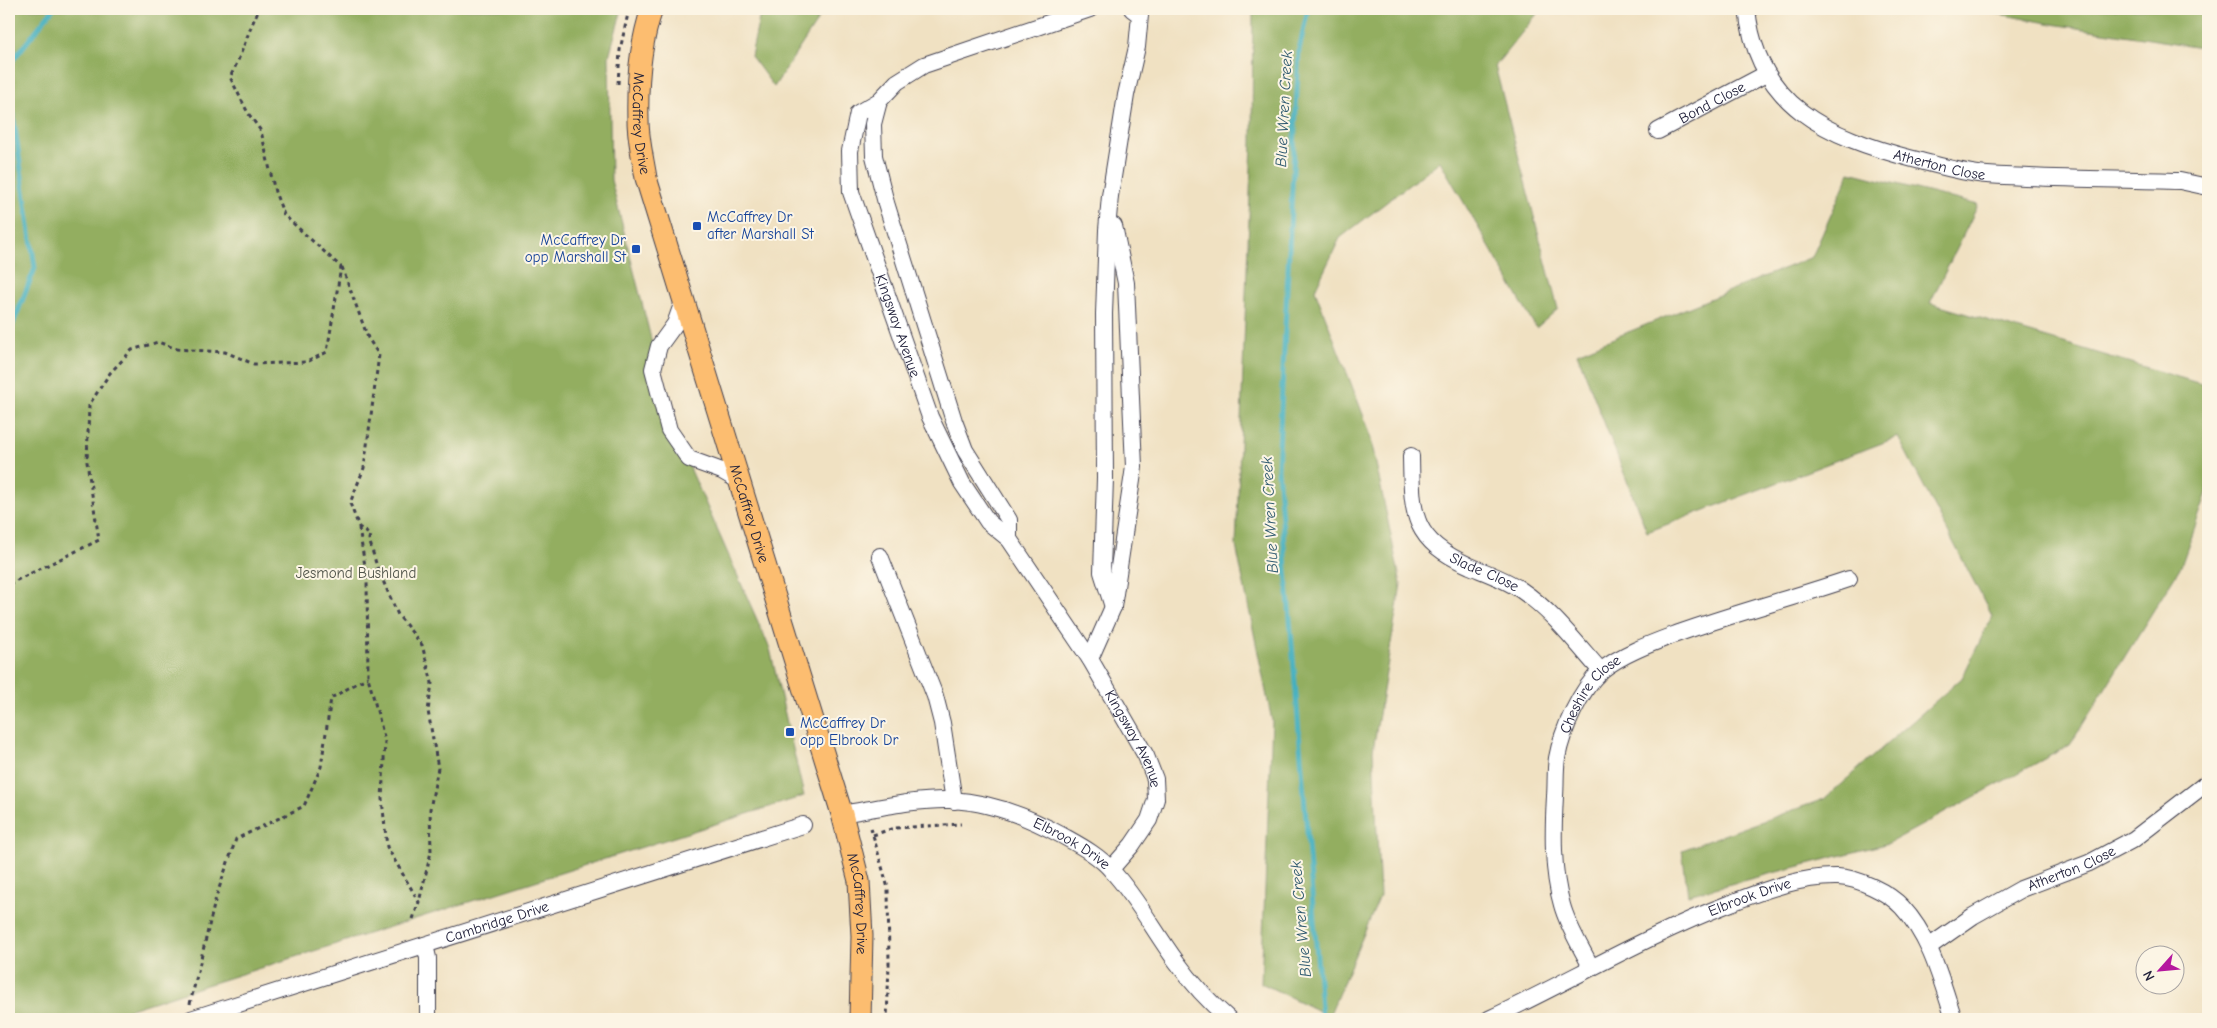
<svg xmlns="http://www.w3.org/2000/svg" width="2217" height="1028" font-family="'Comic Neue',sans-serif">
<rect width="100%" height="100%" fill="#fcf5e5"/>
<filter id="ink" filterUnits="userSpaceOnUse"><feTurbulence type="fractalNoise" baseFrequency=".02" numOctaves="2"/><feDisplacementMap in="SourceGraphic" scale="10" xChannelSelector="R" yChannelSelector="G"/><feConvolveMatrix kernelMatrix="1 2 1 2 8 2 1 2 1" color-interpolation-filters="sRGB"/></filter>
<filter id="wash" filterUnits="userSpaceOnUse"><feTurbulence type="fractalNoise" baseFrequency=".0096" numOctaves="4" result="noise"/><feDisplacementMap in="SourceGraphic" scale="20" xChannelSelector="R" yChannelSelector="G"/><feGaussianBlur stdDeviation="1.12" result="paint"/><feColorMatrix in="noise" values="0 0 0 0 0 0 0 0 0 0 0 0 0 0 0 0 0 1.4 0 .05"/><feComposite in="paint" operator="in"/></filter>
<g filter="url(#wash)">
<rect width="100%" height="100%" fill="#f0e1c2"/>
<path fill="#93ae60" stroke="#5a684e" d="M9,9H622L609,56L611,180L675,434L770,649L804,796L99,1019H9Z
M761,9H825L774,87L751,56Z
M1253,9H1541L1495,66L1558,309L1536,328L1440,161L1340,238L1315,290L1369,430L1401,584L1373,750L1380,896L1329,1016L1261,983L1272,721L1236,546L1252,142Z
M1972,9H2208V48L2058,25Z
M1850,172L1978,205L1930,303L2208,386V490L2181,566L2070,745L1889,843L1688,895L1682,850L1824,799L1962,678L1992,616L1898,437L1647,532L1577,353L1812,257Z"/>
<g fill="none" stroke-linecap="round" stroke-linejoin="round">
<path stroke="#42afbf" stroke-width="5" d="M1308,9L1299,50L1278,469L1322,1019
M9,65L53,9
M9,86L35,268L9,334"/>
</g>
</g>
<g filter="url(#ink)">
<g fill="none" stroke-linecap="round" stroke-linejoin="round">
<g stroke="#413f4f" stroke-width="18">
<g id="minor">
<path id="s1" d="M1090,9L924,65L897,82L879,101L858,113L850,151L851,192L930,417L962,483L988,522L1009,539L1090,659L1146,756L1155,779L1156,799L1149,820L1132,845L1111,869"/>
<path id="s2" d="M1747,9C1757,106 1828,137 1913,159C1937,165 1962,173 1987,175C2051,179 2115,179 2180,181L2208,187"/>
<path d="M879,101L873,124L874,156L886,203L954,421L965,450L1009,520V539"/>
<path id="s3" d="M1658,131L1766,74"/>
<path d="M684,299L675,324L659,346L653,369L669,430L689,459L722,471L741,482"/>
<path id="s4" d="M1411,456C1412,514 1411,540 1470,566C1487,573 1505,579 1521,590C1552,611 1576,643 1601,671"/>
<path d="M880,556L935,696L942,723L954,801"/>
<path d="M1113,607L1102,572L1105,478L1104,314L1107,230L1110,196L1126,95L1137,47L1140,15L1132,9"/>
<path d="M1090,659L1113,607L1134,467L1126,283L1114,226"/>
<path id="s5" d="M842,814C878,808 915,799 951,800C990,802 1029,817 1063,836C1079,845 1100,856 1112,871C1137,898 1154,931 1176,961C1191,982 1209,1002 1229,1019"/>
<path d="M425,945L428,958V1019"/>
<path id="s6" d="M1930,946L1973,916L2021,889L2089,863L2134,839L2208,782"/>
<path id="s7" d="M1591,967C1581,947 1568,927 1562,905C1552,871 1553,832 1555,796C1556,784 1555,770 1557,758C1562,731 1580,690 1601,671C1621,654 1655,642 1679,633C1735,613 1793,598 1849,579"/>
<path id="s8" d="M191,1019L803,825"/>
<path id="s9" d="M1489,1019C1570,981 1647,935 1731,903C1765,890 1801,876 1838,877C1858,878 1888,892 1902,907C1931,938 1941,980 1954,1019"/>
</g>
</g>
<g stroke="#413f4f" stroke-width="23">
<g id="major">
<path id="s10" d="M652,9C640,44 637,83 638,120C638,139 643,159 646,178L842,814L859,881L862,936L860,1019"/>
</g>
</g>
<path stroke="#413f4f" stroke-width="3" stroke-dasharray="4 4" stroke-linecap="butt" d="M618,84L620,50L629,9
M342,267L368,338L379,355L364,468L350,503L359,527L370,535L369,539L377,567L398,615L422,645L432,683L428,711L438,768L430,809L431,852L419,902
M359,528L367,579L368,677L385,741L382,799L387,847L419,902L413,919
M9,584L99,540L87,462L89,405L110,373L132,350L158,342L177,349L225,352L254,364L307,362L327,352L341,267L284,215L275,192L261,131L248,113L230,77C242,55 248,31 259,9
M871,828L888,888L889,964L887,1019
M873,835L894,828L961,824
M190,1004L216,897L236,839L304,806L321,767L331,698L368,677"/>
<use href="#minor" stroke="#fff" stroke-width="16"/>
<use href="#major" stroke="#fcbd6f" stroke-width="21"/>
</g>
</g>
<g fill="#1a4fb4" stroke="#fcf5e5" stroke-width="2">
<rect x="692" y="221" width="10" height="10" rx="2.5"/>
<rect x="631" y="244" width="10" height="10" rx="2.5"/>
<rect x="785" y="727" width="10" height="10" rx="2.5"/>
</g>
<g text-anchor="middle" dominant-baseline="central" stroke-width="4" stroke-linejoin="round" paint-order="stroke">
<g font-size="15" fill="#22223b" stroke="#fcf5e5">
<text stroke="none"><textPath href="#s3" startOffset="61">Bond Close</textPath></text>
<text stroke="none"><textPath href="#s10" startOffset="116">McCaffrey Drive</textPath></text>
<text stroke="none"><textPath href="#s2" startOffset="269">Atherton Close</textPath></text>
<text stroke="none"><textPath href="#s1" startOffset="479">Kingsway Avenue</textPath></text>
<text stroke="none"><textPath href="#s10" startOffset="522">McCaffrey Drive</textPath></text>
<text stroke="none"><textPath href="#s4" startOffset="152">Slade Close</textPath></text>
<text stroke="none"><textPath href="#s7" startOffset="290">Cheshire Close</textPath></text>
<text stroke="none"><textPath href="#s1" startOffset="959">Kingsway Avenue</textPath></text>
<text stroke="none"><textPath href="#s5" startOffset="240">Elbrook Drive</textPath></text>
<text stroke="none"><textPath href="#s6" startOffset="162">Atherton Close</textPath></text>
<text stroke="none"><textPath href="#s9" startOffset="288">Elbrook Drive</textPath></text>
<text stroke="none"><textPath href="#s10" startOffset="928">McCaffrey Drive</textPath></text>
<text stroke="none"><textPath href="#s8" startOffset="321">Cambridge Drive</textPath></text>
</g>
<g font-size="15" fill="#164399" stroke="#fcf5e5" text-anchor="start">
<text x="707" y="217">McCaffrey Dr<tspan x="707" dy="17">after Marshall St</tspan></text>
<text x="626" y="240" text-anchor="end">McCaffrey Dr<tspan x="626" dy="17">opp Marshall St</tspan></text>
<text x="800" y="723">McCaffrey Dr<tspan x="800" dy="17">opp Elbrook Dr</tspan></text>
</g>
<g font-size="15" fill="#50544a" stroke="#fcf5e5">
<text x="356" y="573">Jesmond Bushland</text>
</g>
<g font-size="16" font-style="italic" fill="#2f5a70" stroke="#fcf5e5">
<text transform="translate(1284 109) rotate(-87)">Blue Wren Creek</text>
<text transform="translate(1270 515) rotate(-93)">Blue Wren Creek</text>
<text transform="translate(1301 919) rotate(-95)">Blue Wren Creek</text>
</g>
</g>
<rect width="2217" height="1028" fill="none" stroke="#fcf5e5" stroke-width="30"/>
<g transform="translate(2160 970) rotate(243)"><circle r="24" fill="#fcf5e5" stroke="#a5a1a1"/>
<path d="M0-4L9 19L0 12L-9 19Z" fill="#b5179e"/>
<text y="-8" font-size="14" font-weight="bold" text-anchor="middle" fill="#22223b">N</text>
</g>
</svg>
